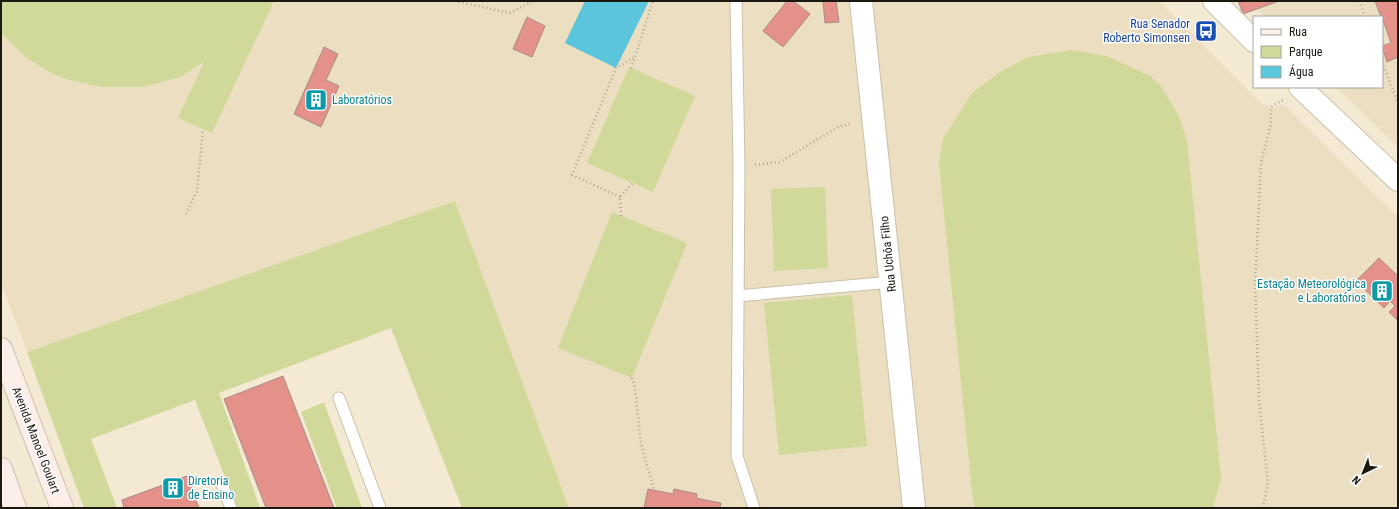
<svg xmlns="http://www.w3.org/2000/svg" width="1399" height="509" font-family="'Roboto Condensed',sans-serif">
<rect width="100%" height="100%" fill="#f4ead3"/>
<path fill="#ecdfc1" d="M1,1H1159L1262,104L1271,107L1283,104L1398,217V508H569L455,201L27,352L1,283Z
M1248,1H1398V147L1336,87H1382V17H1265Z"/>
<path fill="#d0d999" d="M1,1H274L212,133L178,118L204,62L180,77L143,87H102L66,79L51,73L25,57L1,32Z
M1071,50L1107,56L1150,76L1160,85L1179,116L1187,141L1221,478L1213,508H976L973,502L939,164L943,139L972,93L1000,72L1028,57Z
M629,67L695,96L653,192L587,163Z
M825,187L828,268L774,271L771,189Z
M455,201L569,508H462L391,328L219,393L260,508H237L195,400L91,439L117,508H84L27,352Z
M612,212L687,243L632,378L558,348Z
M852,295L867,446L779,455L764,303Z
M324,402L362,508H337L301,412Z"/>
<path fill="#5bc6db" d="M585,1H649L616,68L565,43Z"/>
<path fill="#e49289" stroke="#a68c89" d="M787,1H793L810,14L783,47L763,31Z
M823,1H836L839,22L825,23Z
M1238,1H1279L1243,14Z
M1375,1H1398V57L1387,62L1382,46L1391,43L1382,17H1381Z
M527,17L545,26L532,57L513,49Z
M324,47L338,54L326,80L339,86L321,127L294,114Z
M1379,258L1398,276V321L1389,312L1395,306L1390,301L1384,308L1356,281Z
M283,376L334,508H266L224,399Z
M187,476L199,508H124L122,500Z
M648,489L673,494L674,489L697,494L696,498L721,503L720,508H644Z"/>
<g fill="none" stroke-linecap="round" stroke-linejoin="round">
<g stroke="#cac0aa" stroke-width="13">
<path id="service" d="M736,1L739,167L737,456L754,508
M738,296L891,282
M339,398L380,508
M221,482L231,508"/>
</g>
<g stroke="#cac0aa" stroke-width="24">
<path id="minor" d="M861,1L914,508"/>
</g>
<g stroke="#cac0aa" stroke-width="24">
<path id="tertiary" d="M1214,1L1254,41
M1300,87L1398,180"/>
</g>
<g stroke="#cac0aa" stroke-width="24">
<path id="secondary" d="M1,349L62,508
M1,469L15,508"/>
</g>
<path stroke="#aea794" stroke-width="2.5" stroke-dasharray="1 3" stroke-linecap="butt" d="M455,1L510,13L533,1
M1359,1L1365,17
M1382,62L1398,103
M631,68L635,57L653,1
M755,165L780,162L838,127L852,123
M620,197L572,175L616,68L635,57
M186,214L197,191L203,130
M621,216L620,197L633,183
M632,378L635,388L641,444L654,490
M1263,508L1268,483L1259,400L1255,283L1261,163L1271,123V107L1283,100"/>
<use href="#service" stroke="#fff" stroke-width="11"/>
<use href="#minor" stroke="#fff" stroke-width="22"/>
<use href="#tertiary" stroke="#fff" stroke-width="22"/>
<use href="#secondary" stroke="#feeeea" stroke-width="22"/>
</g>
<defs>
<g id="bus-square" transform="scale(1.15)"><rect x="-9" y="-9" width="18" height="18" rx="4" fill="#1a4fb4" stroke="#fff"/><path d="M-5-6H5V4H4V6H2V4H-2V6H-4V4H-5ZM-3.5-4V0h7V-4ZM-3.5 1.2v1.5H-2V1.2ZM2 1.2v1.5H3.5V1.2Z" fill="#fff"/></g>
<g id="building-square" transform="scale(1.15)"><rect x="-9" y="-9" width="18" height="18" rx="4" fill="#0f9aa8" stroke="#fff"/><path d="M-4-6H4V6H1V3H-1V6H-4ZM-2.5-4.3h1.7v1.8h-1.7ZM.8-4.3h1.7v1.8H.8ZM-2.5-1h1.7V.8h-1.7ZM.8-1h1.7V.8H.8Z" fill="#fff"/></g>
</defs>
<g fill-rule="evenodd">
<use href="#bus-square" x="1206" y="31"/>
<use href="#building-square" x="316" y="100"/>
<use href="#building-square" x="1382" y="291"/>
<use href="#building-square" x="173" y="488"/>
</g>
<g text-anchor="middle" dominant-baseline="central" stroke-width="3" stroke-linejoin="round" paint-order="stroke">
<g font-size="12" fill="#164399" stroke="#fff" text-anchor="end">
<text x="1190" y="24">Rua Senador<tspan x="1190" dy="14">Roberto Simonsen</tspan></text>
</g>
<g font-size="12" fill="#0d838f" stroke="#fff" text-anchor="start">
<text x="332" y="100">Laboratórios</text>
<text x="1366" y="284" text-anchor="end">Estação Meteorológica<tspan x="1366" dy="14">e Laboratórios</tspan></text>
<text x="188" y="481">Diretoria<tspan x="188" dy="14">de Ensino</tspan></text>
</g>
<g font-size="12" fill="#1b1810" stroke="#fff">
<text transform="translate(888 254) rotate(-96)">Rua Uchôa Filho</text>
<text transform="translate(36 440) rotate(69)">Avenida Manoel Goulart</text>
</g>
</g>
<rect width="1399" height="509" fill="none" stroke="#1b1810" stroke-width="4"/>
<rect x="1253" y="16" width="130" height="72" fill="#ffffff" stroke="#a4a39f"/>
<rect x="1261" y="29" width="20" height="6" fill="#feeeea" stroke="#a4a39f"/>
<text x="1289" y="36" font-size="12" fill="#1b1810">Rua</text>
<rect x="1261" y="46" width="20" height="12" fill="#d0d999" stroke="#a4a39f"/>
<text x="1289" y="56" font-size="12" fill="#1b1810">Parque</text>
<rect x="1261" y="66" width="20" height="12" fill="#5bc6db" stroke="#a4a39f"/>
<text x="1289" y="76" font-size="12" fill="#1b1810">Água</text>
<g transform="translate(1363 473) rotate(223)" stroke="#ffffff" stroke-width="3" paint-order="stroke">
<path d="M0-3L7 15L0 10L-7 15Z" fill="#1b1810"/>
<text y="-6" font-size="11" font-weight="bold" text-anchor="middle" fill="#1b1810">N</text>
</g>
</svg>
